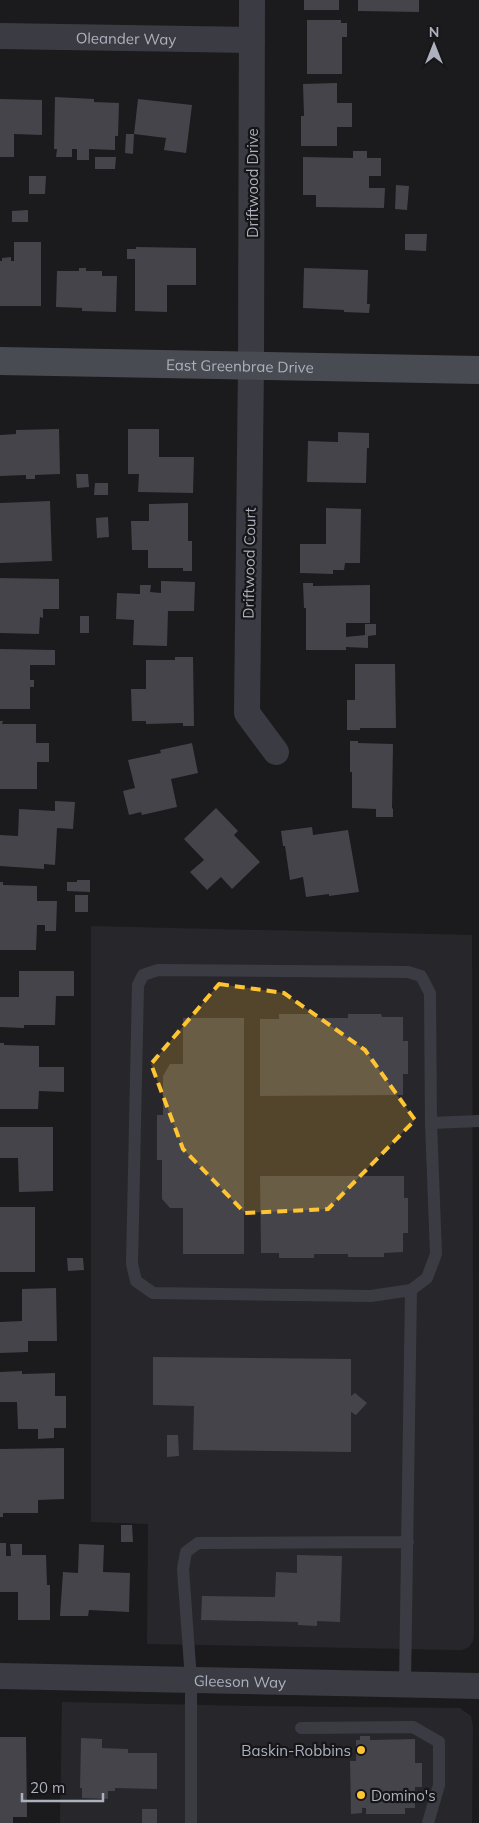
<svg xmlns="http://www.w3.org/2000/svg" width="479" height="1823" font-family="Mulish,sans-serif">
<rect width="100%" height="100%" fill="#1b1b1d"/>
<path fill="#27262a" d="M91,926L472,935L474,1634L473,1641L469,1647L462,1650H455L147,1644L148,1524L91,1522Z
M62,1702L252,1706L460,1708L471,1716L473,1727L472,1823H60Z"/>
<path fill="#44444a" d="M304,0H339V10H304Z
M358,0H419V12L358,11Z
M307,20H341V23H347V37H342V74H307Z
M337,83V103H352V127H337V146H301V116H304L303,84Z
M55,97L94,99V102L119,103L118,136H115V150L89,149V160H77V149H72V157H56L57,149H54Z
M0,99L42,100V135L14,134V157H0Z
M138,99L192,105L186,153L164,150L166,138L134,134Z
M126,134H134L133,154L125,153Z
M353,151H367V158H381V176H369V188H385L384,208L316,207V195H303V157L353,158Z
M95,157H116L115,169H95Z
M29,176H46L45,194H29Z
M396,185L409,186L407,210L395,209Z
M28,210V222H12V211Z
M405,234H427L426,251L405,250Z
M14,242H41V306H0V261H2V258L11,257V261H14Z
M136,247L196,248V285H167V312L135,311V259H127V249H136Z
M79,268H86V271H102V276H117L116,312L82,311V308L56,307L57,271H79Z
M304,268L368,270L367,304H370L369,313L344,312V310L303,308Z
M59,429L60,474L35,475V479H26V475L0,476V435L16,434V430Z
M128,429H159V457H194L193,493L138,492L139,474H128Z
M338,432L369,433V448H367L366,483L307,482L308,441L338,442Z
M76,474H88L89,487L77,488Z
M95,483H108V495H94Z
M50,501L52,561L0,563V503Z
M188,503V541H192V571H183V568H148V550H132L131,521H149V504Z
M326,508L361,509L360,563H345L344,570H333V574L300,573V544H326Z
M108,517L109,537L97,538L96,518Z
M0,578L59,579V609H43V618L40,617L39,634L0,633Z
M161,581L195,582L194,611H168L167,646L133,645L134,620L116,619L117,593L140,594V585H151L150,592L161,593Z
M303,583H313V586L370,585V623H346V637L365,635V624H376V635L368,636V648L346,647V650H306V608H304Z
M80,616H89V633H80Z
M0,649L55,650V665H30V680H34V687H30V709H0Z
M175,657H193L194,726H183V723L146,724V721H132L131,689H146V660H175Z
M355,664H395L396,728H360V730H347V700H355Z
M0,721H3L2,724H36V743H49V762H37V789H0Z
M350,741H358V743L393,744L392,808L393,809V817H376V809L352,808V772H350Z
M192,743L198,773L171,779L177,807L142,815L141,812L129,815L123,791L135,788L128,760L161,753L160,750Z
M55,801L75,802L73,829L57,828L55,865L44,864V869L0,866V835L18,836L19,809L55,811Z
M216,808L238,831L234,835L260,862L232,889L221,877L207,890L190,872L204,860L184,839Z
M312,827L313,835L348,830L359,892L329,896V894L306,897L303,877L290,880L285,846H283L281,831Z
M77,880H90V892L67,891V882H77Z
M0,882H3V885L37,886V901H57L56,931H45V925H37L36,950H0Z
M75,895H88V912H75Z
M19,971H74V996H56L55,1025H24V1028L0,1027V997H19Z
M279,1014H314V1018H348V1014H381L382,1017H403V1041H408V1074H403V1095L260,1096V1019H279Z
M183,1018H244V1254H183V1208H170L162,1199V1160H157V1115H163V1076L170,1064H183Z
M0,1043H4V1045L39,1046V1067H64V1092L39,1091L38,1109H0Z
M0,1127H53V1191L19,1192L18,1158H0Z
M260,1176H404V1198H408V1233H403V1252L384,1253V1257H348V1254H314V1258H279V1253H261Z
M0,1207H35V1272H0Z
M67,1258H83L84,1270L68,1271Z
M56,1288L57,1341H28V1352L0,1353V1322L22,1321V1289Z
M153,1357L351,1359V1396L355,1393L367,1403L356,1415L351,1412V1452L193,1450L194,1406L153,1405Z
M22,1371V1374L55,1373V1396H66V1428H54V1438L38,1439V1429H18L17,1402H0V1372Z
M167,1435H178L179,1456L167,1457Z
M64,1448V1499L38,1500V1513H3V1517H0V1449Z
M121,1525H132L133,1542H121Z
M0,1543H6V1556H11L10,1544H22V1555H46L47,1585H50V1620H18V1592H0Z
M79,1544L104,1545L103,1572L130,1573L129,1612L89,1610L88,1616H60L63,1572L78,1573Z
M297,1555L342,1556L340,1622L317,1621V1626L298,1625V1622L201,1620L202,1596L275,1597L276,1572L297,1573Z
M360,1736H370V1740L415,1739V1763H422V1787H415V1808H405V1814H366V1808H362V1813L351,1814L350,1761H356V1740H360Z
M0,1737H26L27,1817H13V1823H0Z
M81,1738L102,1739V1748L128,1749V1753H157V1789L115,1788V1791H108V1799L82,1798V1788H80Z
M142,1809H157V1823H142Z"/>
<g fill="none" stroke-linecap="round" stroke-linejoin="round">
<path stroke="#3b3c43" stroke-width="12" d="M158,970L408,972L421,976L430,993L431,1123L436,1254L427,1278L411,1290L371,1296L153,1293L136,1281L132,1264L138,985L143,975Z
M431,1123L479,1121
M405,1684L411,1290
M301,1728L413,1727L439,1742V1785L428,1823
M191,1823V1680L183,1569L186,1552L198,1543L408,1542"/>
<g stroke="#3b3c43" stroke-width="26">
<path d="M252,0L251,365L247,713L276,752"/>
<path id="s1" d="M0,36L252,40"/>
<path id="s2" d="M0,1676L479,1686"/>
</g>
<path stroke="#494b53" stroke-width="28" id="s3" d="M0,361L479,370"/>
</g>
<path fill="#ffc431" fill-opacity="0.2" stroke="#ffc431" stroke-width="4" stroke-dasharray="10 6" stroke-linejoin="round" d="M219,984L284,993L365,1050L415,1120L328,1209L245,1213L183,1149L151,1064Z"/>
<g fill="#ffc431" stroke="#161518" stroke-width="2">
<circle cx="361" cy="1750" r="5"/>
<circle cx="361" cy="1795" r="5"/>
</g>
<g text-anchor="middle" dominant-baseline="central" stroke-width="4.5" stroke-linejoin="round" paint-order="stroke">
<g font-size="15" fill="#acb1bd" stroke="#161518">
<text stroke="none"><textPath href="#s1" startOffset="126">Oleander Way</textPath></text>
<text transform="translate(252 183) rotate(-90)">Driftwood Drive</text>
<text stroke="none"><textPath href="#s3" startOffset="240">East Greenbrae Drive</textPath></text>
<text transform="translate(249 563) rotate(-89)">Driftwood Court</text>
<text stroke="none"><textPath href="#s2" startOffset="240">Gleeson Way</textPath></text>
</g>
<g font-size="15" fill="#acb1bd" stroke="#161518" text-anchor="end">
<text x="351" y="1750">Baskin-Robbins</text>
<text x="371" y="1795" text-anchor="start">Domino's</text>
</g>
</g>
<g transform="translate(434 45)" stroke="#161518" stroke-width="4" paint-order="stroke">
<path d="M0-4L9 19L0 12L-9 19Z" fill="#acb1bd"/>
<text y="-8" font-size="14" font-weight="bold" text-anchor="middle" fill="#acb1bd">N</text>
</g>
<path d="M22 1793v8h81v-8" fill="none" stroke="#acb1bd" stroke-width="2.5"/>
<text x="30" y="1793" font-size="15" fill="#acb1bd" stroke="#161518" stroke-width="4" paint-order="stroke">20 m</text>
</svg>
